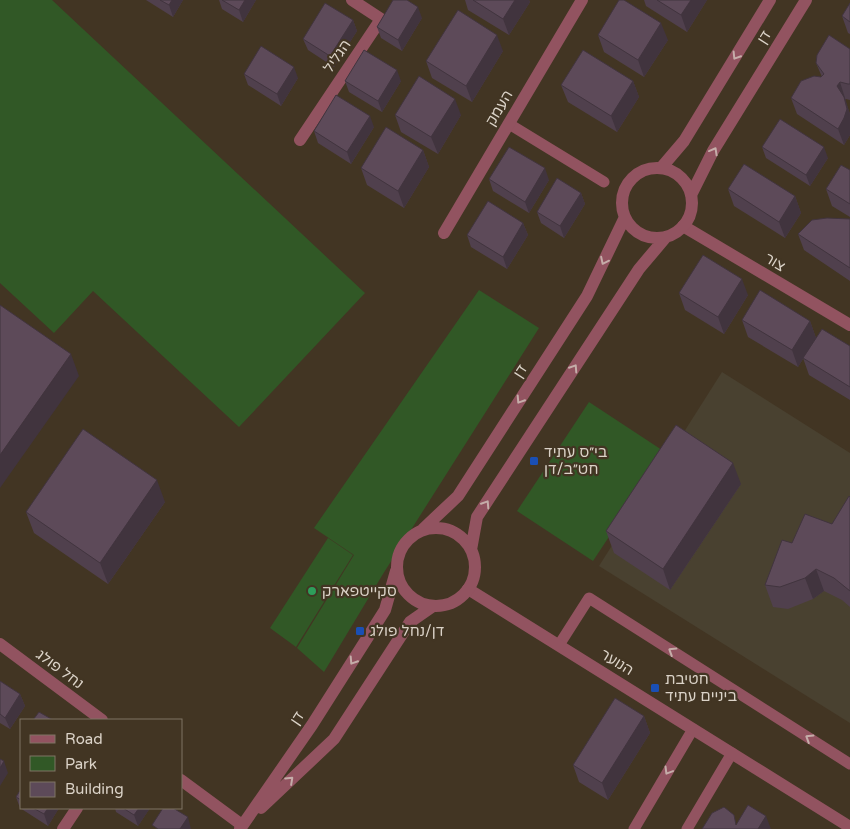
<svg xmlns="http://www.w3.org/2000/svg" width="850" height="829" font-family="'Varela Round',Heebo,sans-serif">
<rect width="100%" height="100%" fill="#423523"/>
<path fill="#494130" d="M722,372L850,453V723L599,566Z"/>
<path fill="#315826" d="M0,0H52L365,293L239,427L93,291L54,333L0,283Z
M479,290L539,328L383,574L324,672L297,648L354,555L314,528Z
M589,402L665,452L593,561L517,511Z
M328,538L353,555L296,647L270,628Z"/>
<g fill="none" stroke-linecap="round" stroke-linejoin="round">
<path stroke="#925360" stroke-width="11" d="M509,124L604,182
M559,645L589,598L850,764
M634,829L693,729
M687,829L732,753"/>
<path stroke="#925360" stroke-width="12" d="M300,140L381,19L352,0
M683,226L850,325
M444,233L582,0
M468,589L850,827
M0,644L102,720
M181,780L242,825
M63,829L77,808"/>
<path stroke="#925360" stroke-width="12" d="M661,168L684,141L770,0
M622 203a35 35 0 1 1 70 0a35 35 0 1 1-70 0Z
M691,195L713,151L806,0
M397 567a39 39 0 1 1 78 0a39 39 0 1 1-78 0Z
M423,529L458,496L587,296L625,217
M471,550L477,517L639,269L666,237
M261,808L334,739L410,622L433,606
M240,829L312,725L385,610L396,571"/>
</g>
<path fill="#50404d" d="M146,0H183L173,17Z
M219,0H256L243,22L222,9Z
M465,0H529L530,2L509,35L468,10Z
M644,0H707L687,32L646,6Z
M850,3V34L848,33L842,16Z
M422,18L402,51L381,38L377,27Z
M353,20L357,31L334,67L308,50L303,39Z
M598,35L668,40L644,77L604,52Z
M850,49V100L846,99L845,100L850,114V135L844,145L797,114L791,98L822,77L816,63Z
M503,51L472,102L432,78L426,61Z
M244,74L298,78L281,106L248,85Z
M345,81H401L382,112L349,92Z
M633,81L639,97L617,132L568,102L561,85Z
M395,115H461L438,154L401,132Z
M374,127L351,164L318,143L314,131Z
M762,147L828,158L810,186L766,158Z
M423,150L429,167L404,208L367,185L361,168Z
M850,170V217L832,206L826,189Z
M489,179L549,180L529,213L493,191Z
M728,189L795,196L801,213L785,238L734,206Z
M581,193L585,204L564,238L541,223L537,212Z
M850,219V281L804,250L798,234Z
M523,223L528,235L507,269L471,247L467,235Z
M679,293L748,295L724,334L685,310Z
M742,320L810,321L816,338L798,367L748,337Z
M850,346V400L809,375L803,358Z
M741,484L670,590L614,553L606,531Z
M850,497V607L842,600L824,591L813,599L788,609L773,607L765,585L832,524Z
M165,502L108,584L34,533L26,512Z
M0,681L20,694L25,706L10,729L0,723Z
M644,716L650,733L608,800L579,782L573,765Z
M21,789V808H59L48,826L20,808L16,797Z
M115,808H150L138,826L116,812Z"/>
<path fill="#41343e" d="M172,0H183L173,17L169,5Z
M245,0H256L243,22L239,10Z
M515,0H529L530,2L509,35L503,19Z
M691,0H707L687,32L681,15Z
M418,7L422,18L402,51L398,40Z
M353,20L357,31L334,67L330,56Z
M661,23L668,40L644,77L638,60Z
M497,35L503,51L472,102L466,86Z
M294,67L298,78L281,106L277,94Z
M397,70L401,81L382,112L378,101Z
M633,81L639,97L617,132L611,116Z
M840,82L850,114V135L844,145L838,129L837,86Z
M455,99L461,115L438,154L431,137Z
M370,116L374,127L351,164L347,152Z
M824,147L828,158L810,186L806,175Z
M423,150L429,167L404,208L398,191Z
M545,168L549,180L529,213L525,202Z
M581,193L585,204L564,238L560,226Z
M795,196L801,213L785,238L779,222Z
M523,223L528,235L507,269L503,257Z
M742,279L748,295L724,334L718,317Z
M810,321L816,338L798,367L792,350Z
M71,354L79,376L0,488V455Z
M733,463L741,484L670,590L663,569Z
M157,480L165,502L108,584L100,563Z
M816,569L824,591L813,599L805,578Z
M20,694L25,706L10,729L5,718Z
M644,716L650,733L608,800L602,783Z
M4,761L8,773L0,786V768Z
M48,808H59L48,826L44,814Z
M139,808H150L138,826L134,815Z
M766,816L771,829H758Z
M188,817L191,829H180Z"/>
<path fill="#5d4a59" stroke="#41343e" d="M160,0H172L169,5Z
M222,0H245L239,10Z
M393,0H407L418,7L398,40L377,27Z
M473,0H515L503,19Z
M619,0H624L661,23L638,60L598,35Z
M657,0H691L681,15Z
M325,3L353,20L330,56L303,39Z
M850,3V22L842,16Z
M458,10L497,35L466,86L426,61Z
M829,35L850,49V84H848L840,82L837,86L844,97L847,109L844,118L838,129L791,98L801,81L814,76L821,77L824,74L816,63L817,55Z
M261,46L294,67L277,94L244,74Z
M364,50L397,70L378,101L345,81Z
M583,50L633,81L611,116L561,85Z
M419,76L455,99L431,137L395,115Z
M336,95L370,116L347,152L314,131Z
M780,119L824,147L806,175L762,147Z
M386,127L423,150L398,191L361,168Z
M509,147L545,168L525,202L489,179Z
M744,164L795,196L779,222L728,189Z
M841,165L850,170V204L826,189Z
M557,178L581,193L560,226L537,212Z
M488,201L523,223L503,257L467,235Z
M827,218L850,219V268L798,234L812,220Z
M703,255L742,279L718,317L679,293Z
M760,290L810,321L792,350L742,320Z
M0,305L71,354L0,455Z
M822,329L850,346V387L803,358Z
M676,425L733,463L663,569L606,531Z
M83,429L157,480L100,563L26,512Z
M849,496L850,497V591L834,578L816,569L805,578L780,587L765,585L782,540L792,543L805,514L832,524Z
M0,681L20,694L5,718L0,714Z
M615,698L644,716L602,783L573,765Z
M39,712L53,720H33Z
M0,759L4,761L0,768Z
M21,789V800L16,797Z
M748,805L766,816L758,829H702L712,813L724,807L734,815L736,825Z
M33,808H48L44,814Z
M123,808H139L134,815Z
M163,808H173L188,817L180,829H158L152,825Z"/>
<defs><path id="oneway-chevron" d="M-2-3.5L2.5 0L-2 3.5" fill="none" stroke-width="1.6" stroke-linecap="round" stroke-linejoin="round" transform="scale(1.25)"/></defs>
<g stroke="#c5ada9">
<use href="#oneway-chevron" transform="translate(736 56) rotate(122)"/>
<use href="#oneway-chevron" transform="translate(714 151) rotate(-61)"/>
<use href="#oneway-chevron" transform="translate(604 261) rotate(116)"/>
<use href="#oneway-chevron" transform="translate(574 368) rotate(-57)"/>
<use href="#oneway-chevron" transform="translate(520 400) rotate(123)"/>
<use href="#oneway-chevron" transform="translate(486 504) rotate(-57)"/>
<use href="#oneway-chevron" transform="translate(672 651) rotate(-148)"/>
<use href="#oneway-chevron" transform="translate(353 661) rotate(123)"/>
<use href="#oneway-chevron" transform="translate(809 738) rotate(-148)"/>
<use href="#oneway-chevron" transform="translate(668 771) rotate(121)"/>
<use href="#oneway-chevron" transform="translate(290 780) rotate(-43)"/>
</g>
<g fill="#1a4fb4" stroke="#423523" stroke-width="2">
<rect x="529" y="456" width="10" height="10" rx="2.5"/>
<rect x="355" y="626" width="10" height="10" rx="2.5"/>
<rect x="650" y="683" width="10" height="10" rx="2.5"/>
</g>
<circle fill="#2e9e5b" stroke="#423523" stroke-width="2" cx="312" cy="591" r="5"/>
<g text-anchor="middle" dominant-baseline="central" stroke-width="4.5" stroke-linejoin="round" paint-order="stroke">
<g font-size="15" fill="#dbd3c8" stroke="#423523">
<text transform="translate(764 37) rotate(-58)">דן</text>
<text transform="translate(337 56) rotate(-56)">הגליל</text>
<text transform="translate(499 108) rotate(-59)">העמק</text>
<text transform="translate(775 262) rotate(31)">צור</text>
<text transform="translate(520 371) rotate(-57)">דן</text>
<text transform="translate(617 662) rotate(32)">הנוער</text>
<text transform="translate(60 669) rotate(37)">נחל פולג</text>
<text transform="translate(297 718) rotate(-56)">דן</text>
</g>
<g font-size="15" fill="#dbd3c8" stroke="#423523" text-anchor="start">
<text x="544" y="452">בי״ס עתיד<tspan x="544" dy="17">חט״ב/דן</tspan></text>
<text x="322" y="591">סקייטפארק</text>
<text x="370" y="631">דן/נחל פולג</text>
<text x="665" y="679">חטיבת<tspan x="665" dy="17">ביניים עתיד</tspan></text>
</g>
</g>
<rect x="20" y="719" width="162" height="90" fill="#423523" stroke="#7f7465"/>
<rect x="30" y="735" width="25" height="8" fill="#925360" stroke="#7f7465"/>
<text x="65" y="744" font-size="15" fill="#dbd3c8">Road</text>
<rect x="30" y="756" width="25" height="15" fill="#315826" stroke="#7f7465"/>
<text x="65" y="769" font-size="15" fill="#dbd3c8">Park</text>
<rect x="30" y="782" width="25" height="15" fill="#5d4a59" stroke="#7f7465"/>
<text x="65" y="794" font-size="15" fill="#dbd3c8">Building</text>
</svg>
